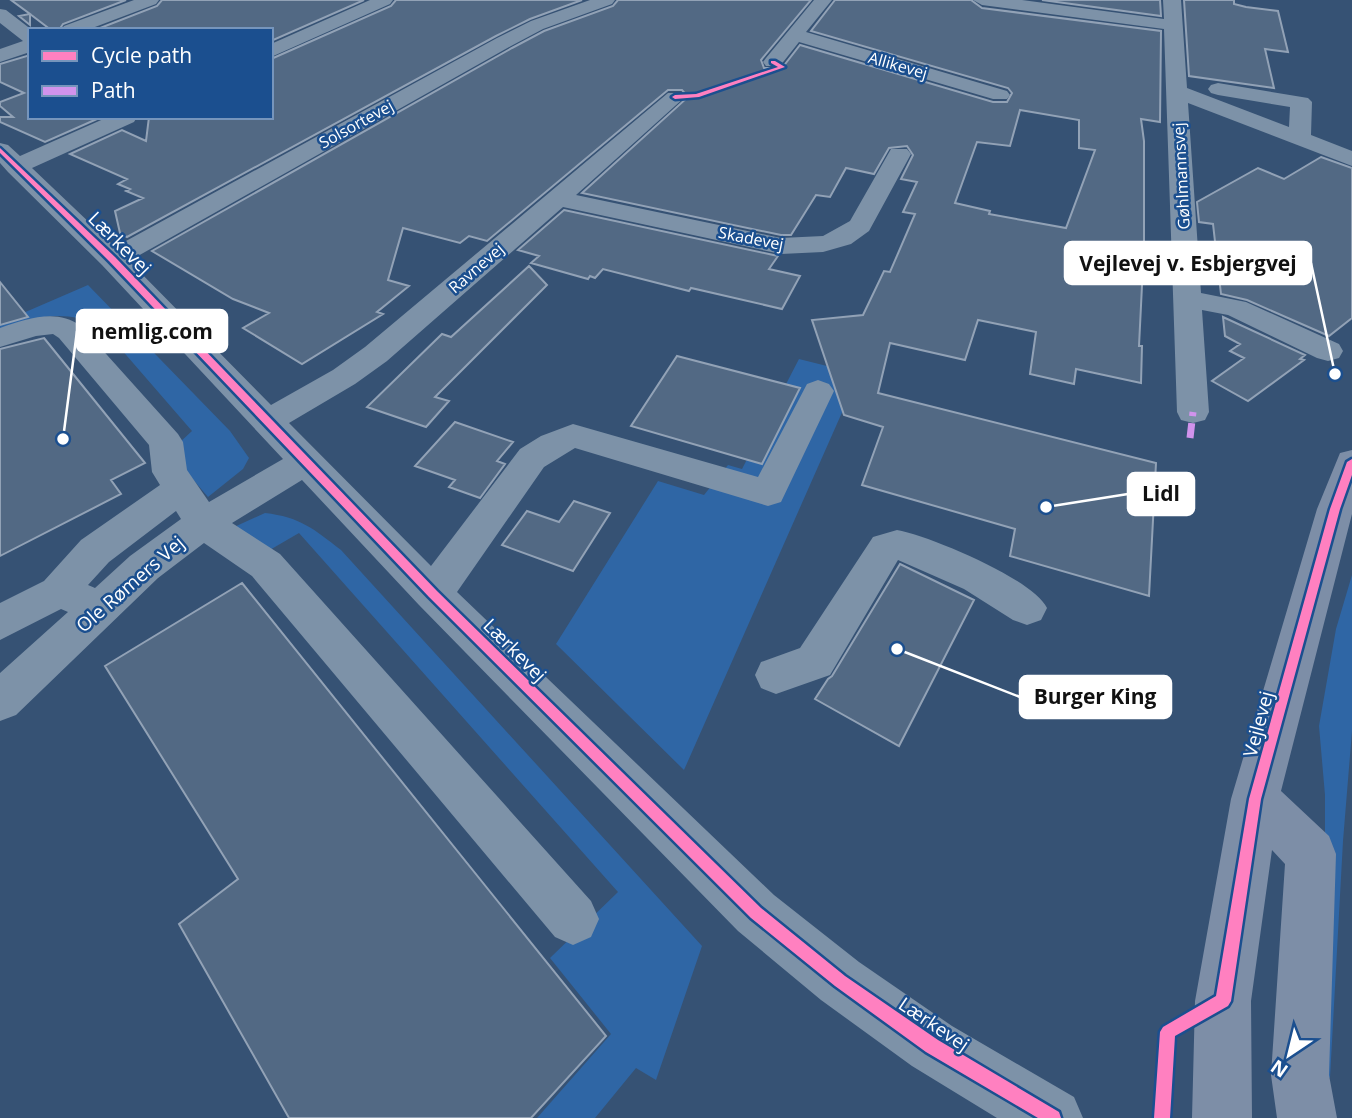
<svg xmlns="http://www.w3.org/2000/svg" width="1352" height="1118" font-family="'Open Sans',sans-serif">
<rect width="100%" height="100%" fill="#365274"/>
<path fill="#2f66a5" d="M88,285L230,431L249,458L243,469L208,497L179,463V443L192,431L101,326C65,309 36,316 0,329V323Z
M799,359L859,374L684,770L556,644L658,481L704,495L728,465L742,469Z
M265,513C300,517 314,529 341,550L702,946L656,1080L636,1068L595,1118H537L611,1034L550,958L618,892L299,533L268,551L232,528Z
M1352,575V731L1343,841L1330,1078L1316,1071L1325,853V795L1319,726L1336,629Z"/>
<path fill="#526984" stroke="#92a2b6" stroke-width="2" fill-rule="evenodd" d="M11,0H126L63,24L59,30H51L30,14V25L19,16L30,14Z
M162,0H364L271,41V30H95L157,6Z
M396,0H582L530,19L496,36L127,237L120,233L115,211L143,198L126,191L130,189L118,184L127,179L70,154L122,130L146,141L149,117H271V59L391,6Z
M618,0H811L761,60L764,68H782L800,45L993,102H1007L1012,93L1008,88L811,31L835,0H971L982,8L1161,31L1160,122L1141,119L1144,141V245L1139,346H1142L1141,383L1076,369L1074,384L1030,374L1036,332L978,320L965,360L890,343L878,393L1156,463L1149,596L1010,556L1015,529L862,485L883,427L844,415L812,320L863,315L884,271L890,272L915,214L903,212L917,182L901,179L913,155L907,146L889,148L874,174L846,168L830,197L816,195L791,235H781L582,193L688,97L682,90H668L487,241L469,236L460,243L403,228L388,280L409,286L377,312L383,314L302,364L243,328L269,313L233,299L152,251L512,48L544,31L613,6ZM1020,110L1079,120V148L1095,150L1066,228L989,214L990,211L955,203L977,142L1010,146Z
M1042,0H1160L1161,16Z
M1184,0H1234V4L1246,7L1278,11L1288,52L1265,49L1274,88L1189,76Z
M30,55V117L97,119L45,142L0,122V117H13L0,106V102L24,93L0,82V64Z
M1321,157L1352,168V318L1329,336L1247,300L1221,294L1213,224L1199,222L1197,202L1258,168L1284,179Z
M564,210L778,256L769,269L800,276L782,309L691,288L689,291L603,269L595,278L590,276L588,279L531,263L539,256L518,250Z
M529,266L547,285L435,397L449,401L426,427L367,407L442,334L451,337Z
M0,282L28,317L0,325Z
M1223,317L1305,355L1300,359L1304,360L1248,401L1212,381L1244,358L1230,351L1240,344L1225,336Z
M44,338L145,463L111,480L121,494L0,556V349Z
M677,356L800,388L762,464L631,426Z
M455,422L513,442L497,461L505,464L480,498L449,487L455,480L415,466Z
M574,501L610,513L573,571L502,545L527,511L559,522Z
M900,564L974,600L899,746L815,699L828,679L832,676Z
M242,583L606,1036L531,1118H289L179,924L238,879L105,666Z"/>
<g fill="none" stroke-linecap="round" stroke-linejoin="round">
<path fill="#7d92a8" fill-rule="evenodd" d="M134,0H159L156,4L87,30H61L64,26Z
M370,0H393L390,4L271,57V44Z
M590,0H615L612,4L543,29L511,46L129,261L271,405L333,370L365,347L668,93H682L685,97L576,195L781,238L823,236L850,221L891,149H907L911,154L869,231L851,244L823,252L781,254L563,207L387,361L355,384L289,423L431,566L520,449L541,436L573,424L758,477L807,384L818,380L829,384L834,391L781,502L768,506L575,448L544,467L457,592L774,895L859,962L952,1026L1074,1097L1083,1118H997L912,1066L821,1000L738,931L419,605L302,480L232,523L280,554L591,901L599,919L591,937L573,945L555,937L252,576L204,543L158,578L16,715L0,721V673L68,612L61,609L0,640V603L44,581L81,540L160,485L152,472L149,445L59,338L53,334L36,336L0,347V328C27,319 56,308 81,326L178,434L183,442L187,470L209,502L283,459L102,265L8,172L0,163V143L8,145L20,156L108,117H137L134,122L32,168L115,247L497,38L531,21ZM176,511L181,519L130,556L95,588L88,585L109,562Z
M814,0H832L806,32L1007,91L1010,95L1007,99H993L799,42L780,66H766L763,62L766,58Z
M973,0H1022L1164,19L1163,0H1181L1187,88L1289,127L1290,107L1218,95L1211,93L1208,89L1211,85L1218,83L1308,98L1312,102L1311,135L1352,151V166L1188,103L1201,293L1246,302L1339,344L1343,351L1339,358L1328,361L1317,358L1228,315L1202,310L1209,412L1205,420L1193,423L1181,420L1177,412L1164,29L982,5Z
M0,9L6,10L32,30H30V52L0,62V49L23,41L0,23Z
M897,530C930,536 1033,579 1047,608L1041,620L1027,625L1013,620L964,589L898,560L830,675L776,694L761,688L755,675L761,662L800,648L873,537Z"/>
<path fill="#7d8ea7" fill-rule="evenodd" d="M1352,450V514L1281,791L1329,836L1336,854L1329,1075L1337,1118H1277L1271,1075L1285,864L1272,850L1251,1001L1252,1118H1192L1195,1001L1231,799L1317,509L1340,453Z"/>
<path stroke="#d193ec" stroke-width="7" stroke-dasharray="15 7" stroke-linecap="butt" d="M1190,438L1193,412"/>
<g stroke="#1b4f8f" stroke-width="5">
<path id="cycleway" d="M771,61H775L785,67L699,97L675,99L672,97L675,95L696,94L778,67L771,63Z
M0,148L115,257L437,591L761,908L845,976L938,1040L1059,1112L1061,1118H1038L926,1052L835,986L751,918L429,597L109,261L0,153Z
M1352,459V475L1340,509L1261,799L1231,1001L1228,1006L1175,1036L1170,1118H1154L1160,1032L1163,1027L1216,996L1249,799L1330,509L1347,462Z"/>
</g>
<use href="#cycleway" fill="#ff80c0" fill-rule="evenodd"/>
</g>
<g text-anchor="middle" dominant-baseline="central" stroke-width="5" stroke-linejoin="round" paint-order="stroke">
<g font-size="16" fill="#fff" stroke="#1b4f8f">
<text transform="translate(898 65) rotate(16)">Allikevej</text>
<text transform="translate(356 124) rotate(-29)">Solsortevej</text>
<text transform="translate(1181 176) rotate(-93)">Gøhlmannsvej</text>
<text transform="translate(751 238) rotate(11)">Skadevej</text>
<text transform="translate(476 268) rotate(-41)">Ravnevej</text>
</g>
<g font-size="19" fill="#fff" stroke="#1b4f8f">
<text transform="translate(120 243) rotate(45)">Lærkevej</text>
<text transform="translate(130 584) rotate(-41)">Ole Rømers Vej</text>
<text transform="translate(515 650) rotate(45)">Lærkevej</text>
<text transform="translate(1258 724) rotate(-75)">Vejlevej</text>
<text transform="translate(934 1024) rotate(34)">Lærkevej</text>
</g>
</g>
<path fill="none" stroke="#fff" stroke-width="2.5" d="M1335 374L1311 263M63 439L77 331M1046 507L1128 494M897 649L1020 697"/>
<g fill="#fff" stroke="#1b4f8f" stroke-width="2.5">
<circle cx="1335" cy="374" r="7"/>
<circle cx="63" cy="439" r="7"/>
<circle cx="1046" cy="507" r="7"/>
<circle cx="897" cy="649" r="7"/>
</g>
<g fill="#fff" stroke="#fff" stroke-width="2.5">
<rect x="1065" y="242" width="246" height="42" rx="7"/>
<rect x="77" y="310" width="150" height="42" rx="7"/>
<rect x="1128" y="473" width="66" height="42" rx="7"/>
<rect x="1020" y="676" width="151" height="42" rx="7"/>
</g>
<g font-size="21" text-anchor="middle" font-weight="bold" fill="#111">
<text x="1188" y="271">Vejlevej v. Esbjergvej</text>
<text x="152" y="339">nemlig.com</text>
<text x="1161" y="501">Lidl</text>
<text x="1095" y="704">Burger King</text>
</g>
<rect x="28" y="28" width="245" height="91" fill="#1b4f8f" stroke="#7695bc" stroke-width="2"/>
<rect x="42" y="51" width="35" height="10" fill="#ff80c0" stroke="#7695bc" stroke-width="2"/>
<text x="91" y="63" font-size="21" fill="#ffffff">Cycle path</text>
<rect x="42" y="86" width="35" height="10" fill="#d193ec" stroke="#7695bc" stroke-width="2"/>
<text x="91" y="98" font-size="21" fill="#ffffff">Path</text>
<g transform="translate(1289 1055) rotate(215)" stroke="#1b4f8f" stroke-width="5" paint-order="stroke">
<path d="M0-5L12 26L0 18L-12 26Z" fill="#ffffff"/>
<text y="-10" font-size="19" font-weight="bold" text-anchor="middle" fill="#ffffff">N</text>
</g>
</svg>
